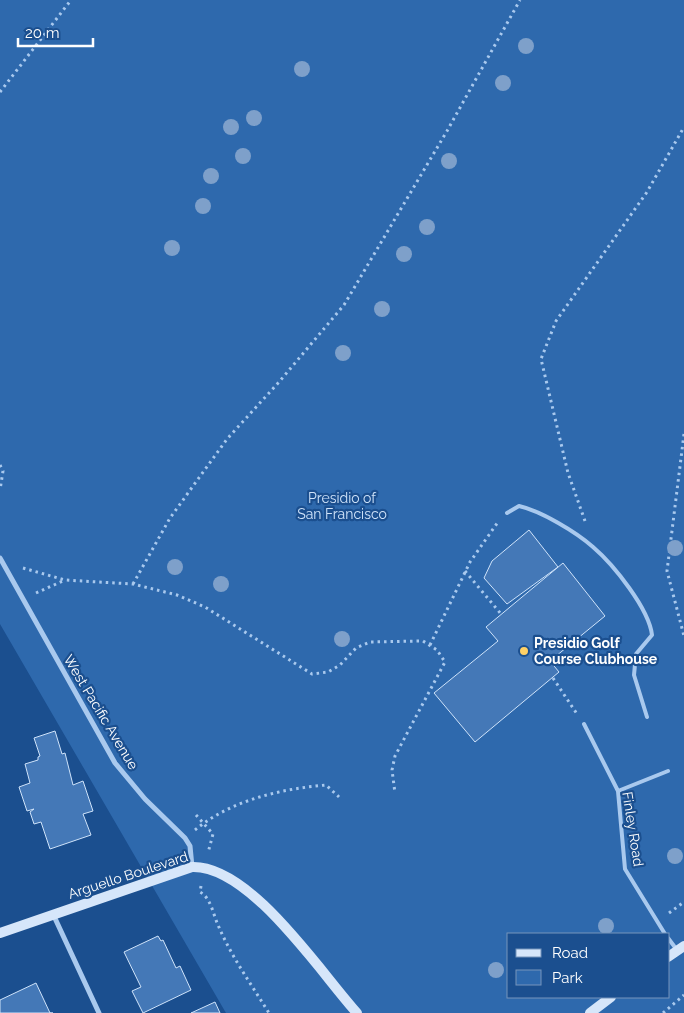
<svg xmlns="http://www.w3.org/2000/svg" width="684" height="1013" font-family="Raleway,sans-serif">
<rect width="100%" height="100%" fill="#1b4f8f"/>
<path fill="#2e69ad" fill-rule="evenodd" d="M0,0H684V1013H226L0,624ZM508,934H668V997H508Z"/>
<path fill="#4478b7" stroke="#cfe3fa" d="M529,530L558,567L507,604L484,578L492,561Z
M563,563L605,616L550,661L559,672L475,742L434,693L498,641L486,627Z
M55,731L62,754L65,753L73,785L83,781L93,811L83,814L91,835L50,849L41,822L34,824L30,812L34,809L27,811L19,787L30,783L25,764L38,760V757L40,756L34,738Z
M158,936L161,941L163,940L176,968L180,966L191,990L143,1013L132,991L141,987L124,952Z
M36,983L50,1013H53H0V1000Z
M215,1002L220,1013H191Z"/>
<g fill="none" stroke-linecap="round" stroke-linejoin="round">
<path stroke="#a9c9ee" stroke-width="3" stroke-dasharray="2.5 4" stroke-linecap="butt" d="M0,92L71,0
M684,434L667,571L684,636
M0,465L3,471L0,490
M585,521L568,473L541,359L556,321L647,192L684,127
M23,568L65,580L133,584L177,595L205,607L312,674L328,672L340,665L356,648L370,642L423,641L437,650L445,662L395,756L392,770L395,793
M465,571L501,614
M133,584L170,518L227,439L279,382L344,305L447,131L520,0
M36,593L65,580
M430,645L470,562L498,522
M553,678L577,714
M196,815L213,834L208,853
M195,830C231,800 281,789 326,785L339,797
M201,886L200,892C211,898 213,914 218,925C231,956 251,984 269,1013
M669,913L684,902
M663,1013L684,995"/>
<path stroke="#a9c9ee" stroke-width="4" d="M507,513L519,506C541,511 576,532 593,547C614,565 649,609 652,635L636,654L634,675L647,717
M584,724L618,791L625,869L665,934
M618,791L668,771
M668,938L677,950"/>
<path stroke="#a9c9ee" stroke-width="5" d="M0,558L115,763L145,799L185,838L190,846L192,867
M53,914L99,1013"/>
<path stroke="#d6e6fa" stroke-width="10" d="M0,933L192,867C250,865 320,972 357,1013
M668,957L684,946
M590,1013L611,997"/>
</g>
<g fill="#7ea0ca">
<circle cx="526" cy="46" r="8"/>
<circle cx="302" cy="69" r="8"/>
<circle cx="503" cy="83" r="8"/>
<circle cx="254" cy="118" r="8"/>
<circle cx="231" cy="127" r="8"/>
<circle cx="243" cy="156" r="8"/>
<circle cx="449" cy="161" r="8"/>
<circle cx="211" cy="176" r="8"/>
<circle cx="203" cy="206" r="8"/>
<circle cx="427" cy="227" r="8"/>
<circle cx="172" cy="248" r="8"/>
<circle cx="404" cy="254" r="8"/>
<circle cx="382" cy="309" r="8"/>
<circle cx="343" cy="353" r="8"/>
<circle cx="675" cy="548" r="8"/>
<circle cx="175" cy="567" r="8"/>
<circle cx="221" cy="584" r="8"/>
<circle cx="342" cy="639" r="8"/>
<circle cx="675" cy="856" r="8"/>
<circle cx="606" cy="926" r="8"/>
<circle cx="496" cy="970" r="8"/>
</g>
<circle fill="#ffd166" stroke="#1b4f8f" stroke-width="2" cx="524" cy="651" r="5"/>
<g text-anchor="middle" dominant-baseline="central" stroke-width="4.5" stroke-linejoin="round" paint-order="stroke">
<g font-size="14" fill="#cfe3fa" stroke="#1b4f8f">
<text x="342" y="498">Presidio of<tspan x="342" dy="16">San Francisco</tspan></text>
</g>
<g font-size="14" font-weight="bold" fill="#fff" stroke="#1b4f8f" text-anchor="start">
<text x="534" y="643">Presidio Golf<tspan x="534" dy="16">Course Clubhouse</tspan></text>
</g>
<g font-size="14" fill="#fff" stroke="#1b4f8f">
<text transform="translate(101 712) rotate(59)">West Pacific Avenue</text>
<text transform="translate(633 829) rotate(81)">Finley Road</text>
<text transform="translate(128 875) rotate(-18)">Arguello Boulevard</text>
</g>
</g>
<rect x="507" y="933" width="162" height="65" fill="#1b4f8f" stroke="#7695bc"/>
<rect x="516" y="949" width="25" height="8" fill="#d6e6fa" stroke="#7695bc"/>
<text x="552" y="958" font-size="15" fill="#ffffff">Road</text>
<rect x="516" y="970" width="25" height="15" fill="#2e69ad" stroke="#7695bc"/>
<text x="552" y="983" font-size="15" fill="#ffffff">Park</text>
<path d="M18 38v8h75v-8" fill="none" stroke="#ffffff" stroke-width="2.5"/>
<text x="25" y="38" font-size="15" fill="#ffffff" stroke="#1b4f8f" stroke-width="4" paint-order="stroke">20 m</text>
</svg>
